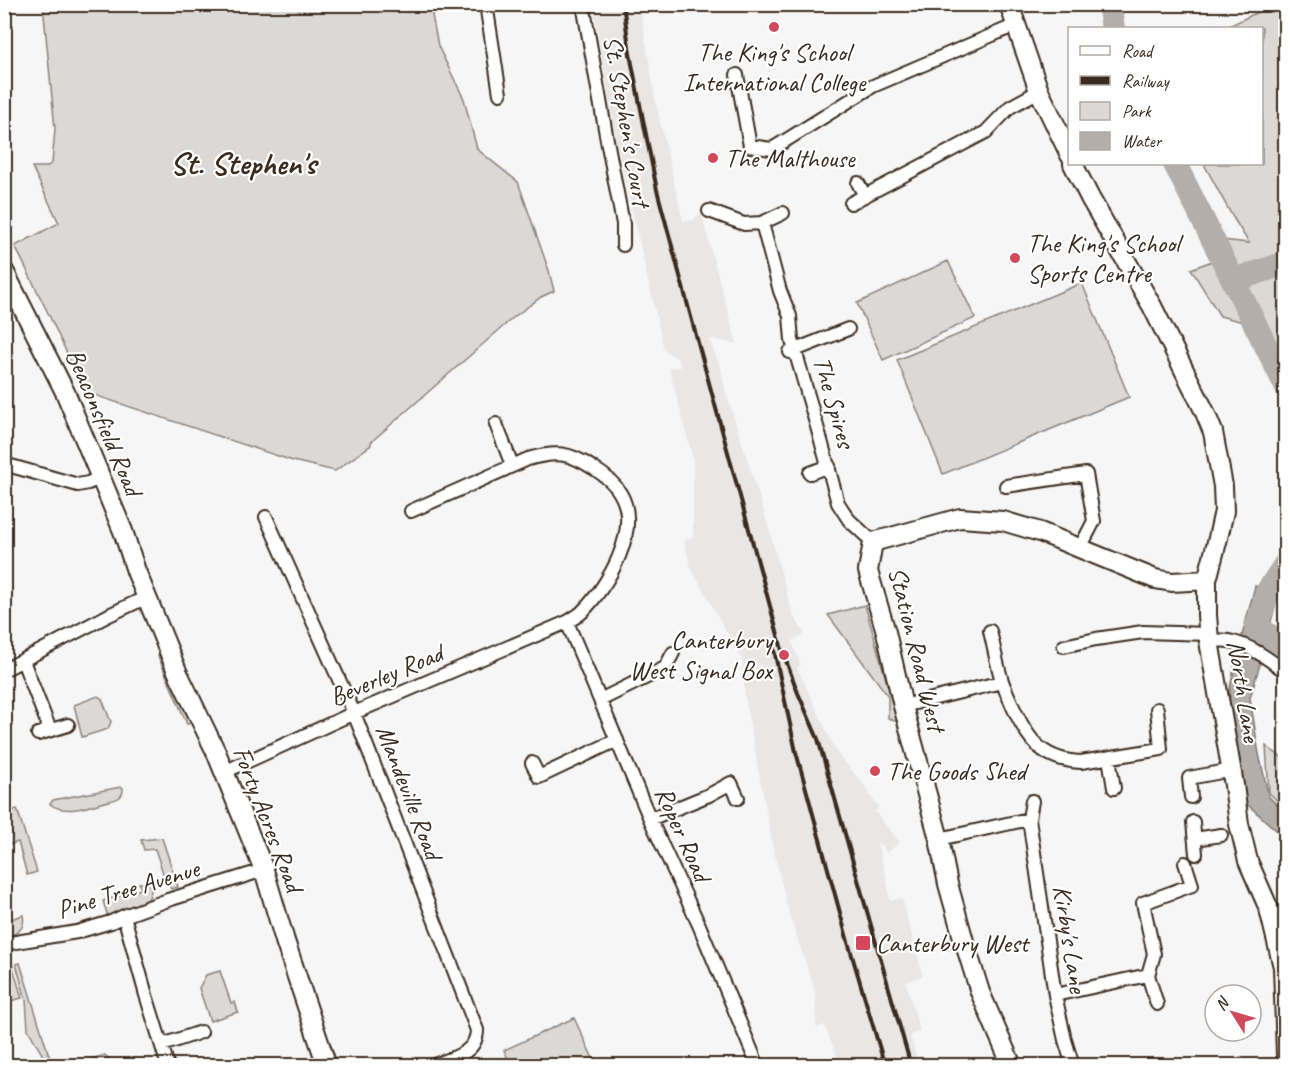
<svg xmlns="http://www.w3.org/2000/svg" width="1290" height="1070" font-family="Caveat,sans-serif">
<rect width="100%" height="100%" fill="#f7f6f6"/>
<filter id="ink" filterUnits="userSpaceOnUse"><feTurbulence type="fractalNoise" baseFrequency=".0167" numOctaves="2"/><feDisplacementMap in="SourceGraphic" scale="12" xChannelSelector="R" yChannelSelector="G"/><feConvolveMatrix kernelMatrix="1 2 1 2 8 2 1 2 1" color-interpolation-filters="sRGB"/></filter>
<g filter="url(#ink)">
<path fill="#e9e7e6" d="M593,5H640L656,103L683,221L693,220L701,213L737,344L709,339L721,368L725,389L765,515L793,615L805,634L792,641L801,666L797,667L837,753L869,791V794L879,807L875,812L900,842L887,853L881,845L877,844L887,880L890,901L902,898L923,976L906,982L920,1032L910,1035L919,1065H841L824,1025L816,1028L815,991L789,914L774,852L745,699L742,660L691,568L684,541L693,537V459L669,368L680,367V364L678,359L664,350L617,145Z"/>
<path fill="#dbd9d6" stroke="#8b827a" stroke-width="1.5" d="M1274,4L1286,5L1285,372L1272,355L1263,327L1220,316L1191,269L1228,255L1221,240L1249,243L1231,214L1204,164H1262V28H1225Z
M43,5H432V15L438,46L464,99L477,149L518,182L549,271L554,291L541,297L514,317L371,442V445L335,471L293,461L85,392L49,315L15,246L59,223L32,167H46L52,163L55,129Z
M948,261L975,318L883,360L857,303Z
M1082,283L1129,397L943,474L897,360Z
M865,605L892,701L897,722L888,718V696L828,615Z
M161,651L191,723L187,724L158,656Z
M98,696L102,699L111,722L108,729L82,737L74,705Z
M1266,746L1285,760V808L1269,793Z
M121,787L123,788C123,793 123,793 120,797C115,801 107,801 101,803C86,807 64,815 50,804L53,800Z
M17,809L37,872L27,875L18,842L5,846V813Z
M162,838L178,887L171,889L166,882L155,849L144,850L141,840Z
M139,883H147L151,887C153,909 124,912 108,917L103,901L141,889Z
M23,915C26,929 17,934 5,937V921Z
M20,963L52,1065H48L28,1029L26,1000L16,964Z
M12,964L22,998L11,1001L6,985H5L4,966Z
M220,971L231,1003L235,1002L238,1012L210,1021L199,988L206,975Z
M574,1018L596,1065H511L504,1050Z
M105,1055L115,1065H69Z"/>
<path fill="#b4aeaa" stroke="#847972" stroke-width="1.5" d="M1255,586L1279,591L1260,664L1250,698L1259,754L1269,797L1285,812V838L1247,804L1229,709L1230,688L1237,655Z"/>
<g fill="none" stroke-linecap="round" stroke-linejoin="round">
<path stroke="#b4aeaa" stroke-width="24" d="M1109,4L1113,28
M1175,164L1286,386
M1234,280L1286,263
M1259,619L1269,589L1286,563
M1256,626L1286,647"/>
<g stroke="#3b2a1e" stroke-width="16">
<path id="street" d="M486,4L500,94
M583,4L607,140L623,224V245
M737,75L750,146L772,149L873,86L1016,25
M858,183L865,196
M851,203L986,132L1010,107L1039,91
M709,211L744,224L762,223
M783,213L762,223L780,291L790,316L792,340L820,437L838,503L849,520L873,542
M790,352L848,329
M496,424L512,465
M4,464L78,485L88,483L100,478
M810,473L829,466
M1006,486L1086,474L1094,521L1080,548
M266,517L354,713L477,1030C477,1054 451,1058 432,1066
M567,622L650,819L699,925L758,1066
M990,631C994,648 997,665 1002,681C1005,690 1010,699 1013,707C1028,740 1042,760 1081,762L1161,749L1157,709
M1209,641C1216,641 1223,640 1229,641C1250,645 1269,659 1286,672
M1064,646L1096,639L1143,632L1209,634
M23,661L50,730
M4,670L109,615L147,597
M600,700L665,668L673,653
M903,706L1002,682
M38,734L68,725
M1109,758L1114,788
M532,763L539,777L617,740
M224,772L354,713L567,622C572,619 578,616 582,612C608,586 642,529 620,493C614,482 603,474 593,468C569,452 556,451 528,459L411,511
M1191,797L1189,778L1232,770
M1032,801L1029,819L1055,995L1065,1040L1073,1066
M650,819L709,795L731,783L738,798
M1193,822L1196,854
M939,839L1029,819
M1195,839L1221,835
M124,916L146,995L168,1066
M1271,917L1277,914L1286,912
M4,944L77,932L111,922L124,916L168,900L264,870
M1148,975L1157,1004
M1055,995L1148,975L1154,954L1143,903L1192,885L1185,863
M162,1045L201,1032"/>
</g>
<g stroke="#3b2a1e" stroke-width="22">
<path id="secondary" d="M1009,4L1039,91L1070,155
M1073,164L1090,198L1152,306L1204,410L1213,432L1223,486L1224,511L1218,538L1207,580V615L1209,641L1234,785L1239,824L1248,861L1269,909L1283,967L1286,1054
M4,271L65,392L123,531L136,571L177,671L216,752L264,870L285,941L327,1066
M1012,1066L980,992L964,941L948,884L939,839L903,706L886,632L868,571L873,542L960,518L1003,521L1040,532L1155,579L1172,582L1207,580"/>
</g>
<use href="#street" stroke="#fff" stroke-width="12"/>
<use href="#secondary" stroke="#fff" stroke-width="18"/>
<path stroke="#3b2a1e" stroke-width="4" d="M623,4L630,54L657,190L691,317L782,650L798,693L818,739L911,1066
M773,645L796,752L848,942L885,1066"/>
</g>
</g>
<g fill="#d1495b" stroke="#fff" stroke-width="2">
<circle cx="774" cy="27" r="6"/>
<circle cx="713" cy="158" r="6"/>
<circle cx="1015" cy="258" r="6"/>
<circle cx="784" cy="655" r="6"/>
<circle cx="875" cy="771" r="6"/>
<rect x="855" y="935" width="16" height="16" rx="3"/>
</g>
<g text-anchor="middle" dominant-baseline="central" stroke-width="4.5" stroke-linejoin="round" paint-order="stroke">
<g font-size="26" fill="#3b2a1e" stroke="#fff" text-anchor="start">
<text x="774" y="52" text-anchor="middle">The King's School<tspan x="774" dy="30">International College</tspan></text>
<text x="725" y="158">The Malthouse</text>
<text x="1027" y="243">The King's School<tspan x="1027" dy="30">Sports Centre</tspan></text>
<text x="772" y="640" text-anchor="end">Canterbury<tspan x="772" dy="30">West Signal Box</tspan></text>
<text x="887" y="771">The Goods Shed</text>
<text x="876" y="943">Canterbury West</text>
</g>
<g font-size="26" fill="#3b2a1e" stroke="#fff">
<text transform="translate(627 121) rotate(80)">St. Stephen's Court</text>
<text transform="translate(834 402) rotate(74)">The Spires</text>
<text transform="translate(104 422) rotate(67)">Beaconsfield Road</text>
<text transform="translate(917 649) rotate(76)">Station Road West</text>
<text transform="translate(386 675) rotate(-23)">Beverley Road</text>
<text transform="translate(1244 691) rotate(81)">North Lane</text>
<text transform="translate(409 792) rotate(69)">Mandeville Road</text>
<text transform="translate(268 819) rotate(69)">Forty Acres Road</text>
<text transform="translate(683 834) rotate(66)">Roper Road</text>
<text transform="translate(128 889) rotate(-17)">Pine Tree Avenue</text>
<text transform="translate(1070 939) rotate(81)">Kirby's Lane</text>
</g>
<g font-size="32" font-weight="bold" fill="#3b2a1e" stroke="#fff">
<text x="243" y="163">St. Stephen's</text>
</g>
</g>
<rect width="1290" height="1070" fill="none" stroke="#fff" stroke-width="24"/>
<rect x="12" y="12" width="1266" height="1046" fill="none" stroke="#3b2a1e" stroke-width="2" filter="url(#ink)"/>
<rect x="1068" y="27" width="195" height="138" fill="#ffffff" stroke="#b1aaa5" stroke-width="1.5"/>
<rect x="1080" y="46" width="30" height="9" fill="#ffffff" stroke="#b1aaa5" stroke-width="1.5"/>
<text x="1122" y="57" font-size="18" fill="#3b2a1e">Road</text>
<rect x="1080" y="76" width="30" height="9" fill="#3b2a1e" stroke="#b1aaa5" stroke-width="1.5"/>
<text x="1122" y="87" font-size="18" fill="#3b2a1e">Railway</text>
<rect x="1080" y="102" width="30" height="18" fill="#dbd9d6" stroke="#b1aaa5" stroke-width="1.5"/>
<text x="1122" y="117" font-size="18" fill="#3b2a1e">Park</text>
<rect x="1080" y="132" width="30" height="18" fill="#b4aeaa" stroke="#b1aaa5" stroke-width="1.5"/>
<text x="1122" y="147" font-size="18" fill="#3b2a1e">Water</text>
<g transform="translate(1233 1013) rotate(307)"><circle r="28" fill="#ffffff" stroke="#b1aaa5" stroke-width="1.5"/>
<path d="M0-4.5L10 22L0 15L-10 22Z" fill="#d1495b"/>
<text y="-9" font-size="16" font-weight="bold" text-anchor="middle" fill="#3b2a1e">N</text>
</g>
</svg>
